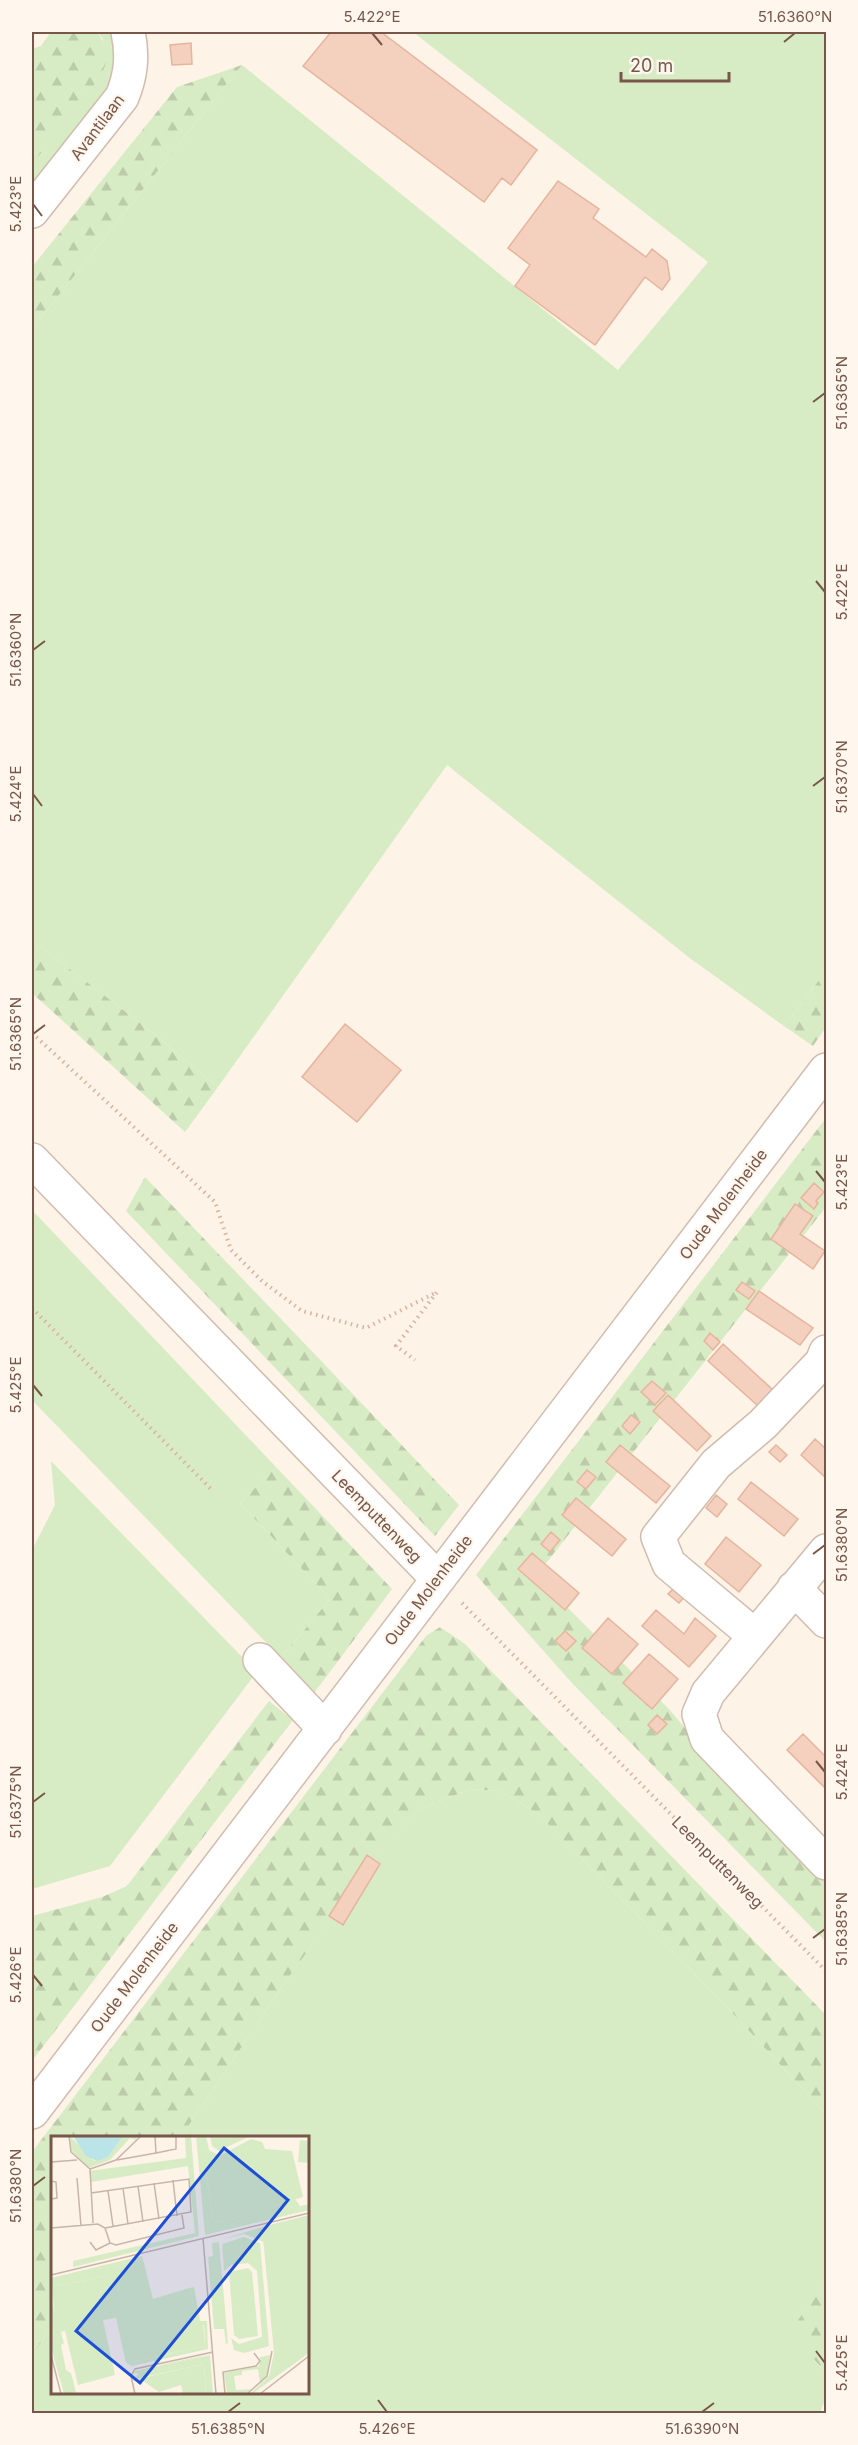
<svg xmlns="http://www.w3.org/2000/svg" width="858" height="2445" font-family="Inter,sans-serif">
<defs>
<pattern id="forest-firs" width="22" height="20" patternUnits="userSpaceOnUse" patternTransform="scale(1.5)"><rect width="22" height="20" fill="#d7ecc4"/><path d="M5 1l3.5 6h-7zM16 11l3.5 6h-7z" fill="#bcccaa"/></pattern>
</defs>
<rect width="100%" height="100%" fill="#fdf3e7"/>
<path fill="#d7ecc4" d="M97,32H115V84L32,191V164L89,92L103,39Z
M413,32H826V971L784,1026L691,959L447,765L218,1087L148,1029L32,940V329L242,65L618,370L708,262Z
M32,1210L276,1467L240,1503L330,1599L281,1658L32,1400Z
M51,1461L248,1663L253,1677L110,1866L32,1889V1550L55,1505Z
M471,1789L501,1791L538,1814L725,2005L826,2114V2283L798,2321L815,2362L826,2371V2397L820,2413L32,2414V2356L52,2325V2392H308V2138L181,2137L288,1978L386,1843L417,1810Z"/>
<path fill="url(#forest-firs)" d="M51,32H97C103,40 107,52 106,62C105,78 45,148 32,164V49L41,46Z
M242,65L32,329V267L177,87Z
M32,940L148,1029L218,1087L185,1132L32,993Z
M826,971V1027L813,1046L784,1026Z
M826,1118V1207L536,1576L669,1709L694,1739L826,1877V1942L572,1683L476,1575Z
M145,1177L459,1505L435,1536L126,1211Z
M276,1467L392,1589L314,1693L281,1658L330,1599L240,1503Z
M440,1627L465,1644L826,2015V2114L725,2005L538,1814L501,1791L471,1789L417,1810L386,1844L288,1978L181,2137L52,2138V2325L32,2356V2152L426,1636Z
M269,1701L293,1720L32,2061V1916L102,1897L127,1886Z
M826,2283V2371C807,2355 802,2345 798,2320Z"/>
<path fill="#f4d0be" stroke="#e7b49d" stroke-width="1.5" d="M331,32H381L537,150L511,185L502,178L484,202L303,66Z
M191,43L192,64L172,65L170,45Z
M558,181L599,209L593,218L646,257L652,249L667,261L670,279L662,290L645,277L595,345L515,286L530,265L508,248Z
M345,1024L401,1070L357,1122L302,1077Z
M814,1183L824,1192L816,1201L818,1203L814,1209L801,1198Z
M795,1204L813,1216L800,1234L825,1251L813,1269L771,1239Z
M742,1282L755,1291L749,1299L736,1290Z
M759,1291L813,1328L800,1345L746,1309Z
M710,1333L720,1342L713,1350L704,1341Z
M723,1344L773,1390L758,1406L708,1361Z
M652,1381L666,1393L655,1405L641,1392Z
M668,1395L711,1436L697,1451L653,1411Z
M631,1415L640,1422L630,1434L622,1426Z
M815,1439L826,1449V1478L801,1455Z
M620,1445L670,1486L656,1503L606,1462Z
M776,1445L787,1455L780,1462L769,1452Z
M587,1470L596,1477L586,1489L577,1482Z
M751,1482L798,1519L784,1536L738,1499Z
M716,1495L727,1504L717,1517L706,1508Z
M576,1498L626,1539L612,1556L562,1515Z
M551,1532L560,1540L550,1552L541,1544Z
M726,1537L761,1565L739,1592L705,1564Z
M532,1553L579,1593L565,1610L518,1569Z
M676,1586L686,1595L679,1603L668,1594Z
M656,1610L684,1634L695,1618L716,1636L689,1667L642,1626Z
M608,1618L638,1644L612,1674L582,1648Z
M565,1631L576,1641L566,1651L555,1641Z
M649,1654L678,1679L652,1709L623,1683Z
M657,1715L667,1724L657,1734L648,1725Z
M803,1734L826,1757V1789L787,1750Z
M367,1855L380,1864L343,1925L329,1916Z"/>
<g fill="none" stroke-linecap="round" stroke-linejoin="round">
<g stroke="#d2bcaf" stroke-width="36">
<path id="minor" d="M32,211L122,97C131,75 133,56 128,32
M32,1160L437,1578
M826,1551L708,1693L699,1714L707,1739L826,1863
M794,1588L826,1621
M755,1636L669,1564L658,1537L716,1464L763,1424L822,1362L826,1352
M260,1660L325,1729
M32,2112L826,1070"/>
</g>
<path stroke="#d9b2a0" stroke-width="4" stroke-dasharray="1.5 4.5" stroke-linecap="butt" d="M32,1033L215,1202L231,1250L262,1281L302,1311L366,1328L437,1292L396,1346L415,1360
M32,1308L212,1490
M462,1603L826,1971"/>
<use href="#minor" stroke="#fff" stroke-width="33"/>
</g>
<path fill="none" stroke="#78574a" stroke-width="2" d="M372,33L382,45M784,42L795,33M33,204L42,216M813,402L825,393M816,581L825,592M33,650L45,641M813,786L825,777M33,794L42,806M33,1034L45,1025M816,1171L825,1182M33,1385L42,1396M813,1554L825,1545M816,1761L825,1772M33,1802L45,1793M813,1938L825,1929M33,1975L42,1986M33,2186L45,2177M816,2351L825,2363M378,2400L387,2412M228,2412L240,2403M702,2412L714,2403"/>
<g text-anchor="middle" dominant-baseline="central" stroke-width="4.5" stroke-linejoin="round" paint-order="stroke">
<g font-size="16" fill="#78574a" stroke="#fff7ee">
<text transform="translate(97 127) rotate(-53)">Avantilaan</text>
<text transform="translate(723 1204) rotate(-53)">Oude Molenheide</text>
<text transform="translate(377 1516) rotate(46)">Leemputtenweg</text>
<text transform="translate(428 1590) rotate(-53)">Oude Molenheide</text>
<text transform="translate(718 1862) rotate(45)">Leemputtenweg</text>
<text transform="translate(134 1977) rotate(-53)">Oude Molenheide</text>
</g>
</g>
<g transform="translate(51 2136)">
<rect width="258" height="258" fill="#fdf3e7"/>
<path d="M19,0L43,25L57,21L72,0H86L85,4L79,2L59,24L37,32L20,14ZM200,3L211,6L214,13L241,15L252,61L171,86L162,85L154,30L169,25L170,19ZM249,4L258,5V27L247,26ZM258,79V217L201,258H199L218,240L223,217L211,91ZM193,101L209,107L218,210L193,217L183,214L180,202L188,208L211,201L206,135L197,127L180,129L173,135L171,108ZM168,106L177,207L175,208L173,193H163L157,121L162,120L161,107ZM92,123L102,163L138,152L147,189L152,188L154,210L75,227L65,182L52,184L64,239L27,249L14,195L10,196L5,184L0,151L55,140L54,132ZM197,132L201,136L207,200L188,203L183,199L178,136ZM159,218L83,238L84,242L88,241L91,242L153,228L155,258H132L130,249L108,256L88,242L82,245L84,235ZM219,219L216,238L209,248L207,233L191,235V239L183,240L185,254L202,253L194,258H176L173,237L208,230L209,221Z" fill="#d7ecc4"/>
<path d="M134,0H140L148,100L22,131V125L144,97L137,30L40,46L38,35L135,22ZM145,0H155L158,14L171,21L170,25L154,30L162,85L171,86L244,63L249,70L258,68V74L154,99ZM211,91L213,106L193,98L172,103ZM91,120L92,123L55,132V140L0,151V142ZM143,151L149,185H156L157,213L81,230L75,227L154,210L153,189L147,190L138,152ZM0,162L13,207L10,209L15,234L20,237L25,256L18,258H13L0,211ZM159,219L162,258H155L153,228L84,243L88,235Z" fill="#d7ecc4"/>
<path d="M159,0H199L168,15L161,10Z" fill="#d7ecc4"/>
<path d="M22,0H72L57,21L46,25L35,20Z" fill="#bae4e8"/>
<path fill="none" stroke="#c8b5a8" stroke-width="1.5" d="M18,0L20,16L39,33M104,0L105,17L125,13V0M66,24L105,17M0,26L26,24M26,42L30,90M122,44L126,80M0,45L5,46L6,62L0,63M103,47L108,83M87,50L92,86M72,52L77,88M57,55L62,90M40,57L138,43L140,76L54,92M42,87L39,33L65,24L90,0M0,92L47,88L54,92L59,107L65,109L133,92L131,79M152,102L165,258M39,106L45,114L59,107M0,139L258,77M0,219L10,258M84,258L80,240L84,233L162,216M174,258L172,236L205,230L209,225L203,217M196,258L216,240L221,215M209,258L258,220"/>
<path fill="#1d4ed8" fill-opacity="0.15" stroke="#1d4ed8" stroke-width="3" d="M173,12L237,64L89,247L25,195Z"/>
<rect width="258" height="258" fill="none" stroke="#78574a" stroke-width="3"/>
</g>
<rect width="858" height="2445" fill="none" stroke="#fff7ee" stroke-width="66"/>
<path d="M621 72v9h108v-9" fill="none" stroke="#78574a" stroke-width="3"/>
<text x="630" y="72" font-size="18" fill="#78574a" stroke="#fff7ee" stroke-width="4.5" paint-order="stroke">20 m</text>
<rect x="33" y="33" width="792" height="2379" fill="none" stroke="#78574a" stroke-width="2"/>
<g font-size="15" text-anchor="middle" fill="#78574a">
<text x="372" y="22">5.422°E</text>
<text x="795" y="22">51.6360°N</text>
<text transform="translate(16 204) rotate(-90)" y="5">5.423°E</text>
<text transform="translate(842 393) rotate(-90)" y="5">51.6365°N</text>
<text transform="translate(842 592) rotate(-90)" y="5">5.422°E</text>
<text transform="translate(16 650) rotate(-90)" y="5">51.6360°N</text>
<text transform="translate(842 777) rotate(-90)" y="5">51.6370°N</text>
<text transform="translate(16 794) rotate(-90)" y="5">5.424°E</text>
<text transform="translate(16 1034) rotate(-90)" y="5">51.6365°N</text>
<text transform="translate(842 1182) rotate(-90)" y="5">5.423°E</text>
<text transform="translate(16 1385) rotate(-90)" y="5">5.425°E</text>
<text transform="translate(842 1545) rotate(-90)" y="5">51.6380°N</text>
<text transform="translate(842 1772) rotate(-90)" y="5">5.424°E</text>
<text transform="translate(16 1802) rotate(-90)" y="5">51.6375°N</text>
<text transform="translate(842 1929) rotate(-90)" y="5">51.6385°N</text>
<text transform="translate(16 1975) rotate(-90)" y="5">5.426°E</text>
<text transform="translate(16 2186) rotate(-90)" y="5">51.6380°N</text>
<text transform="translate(842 2363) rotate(-90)" y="5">5.425°E</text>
<text x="228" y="2434">51.6385°N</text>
<text x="387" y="2434">5.426°E</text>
<text x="702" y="2434">51.6390°N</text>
</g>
</svg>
